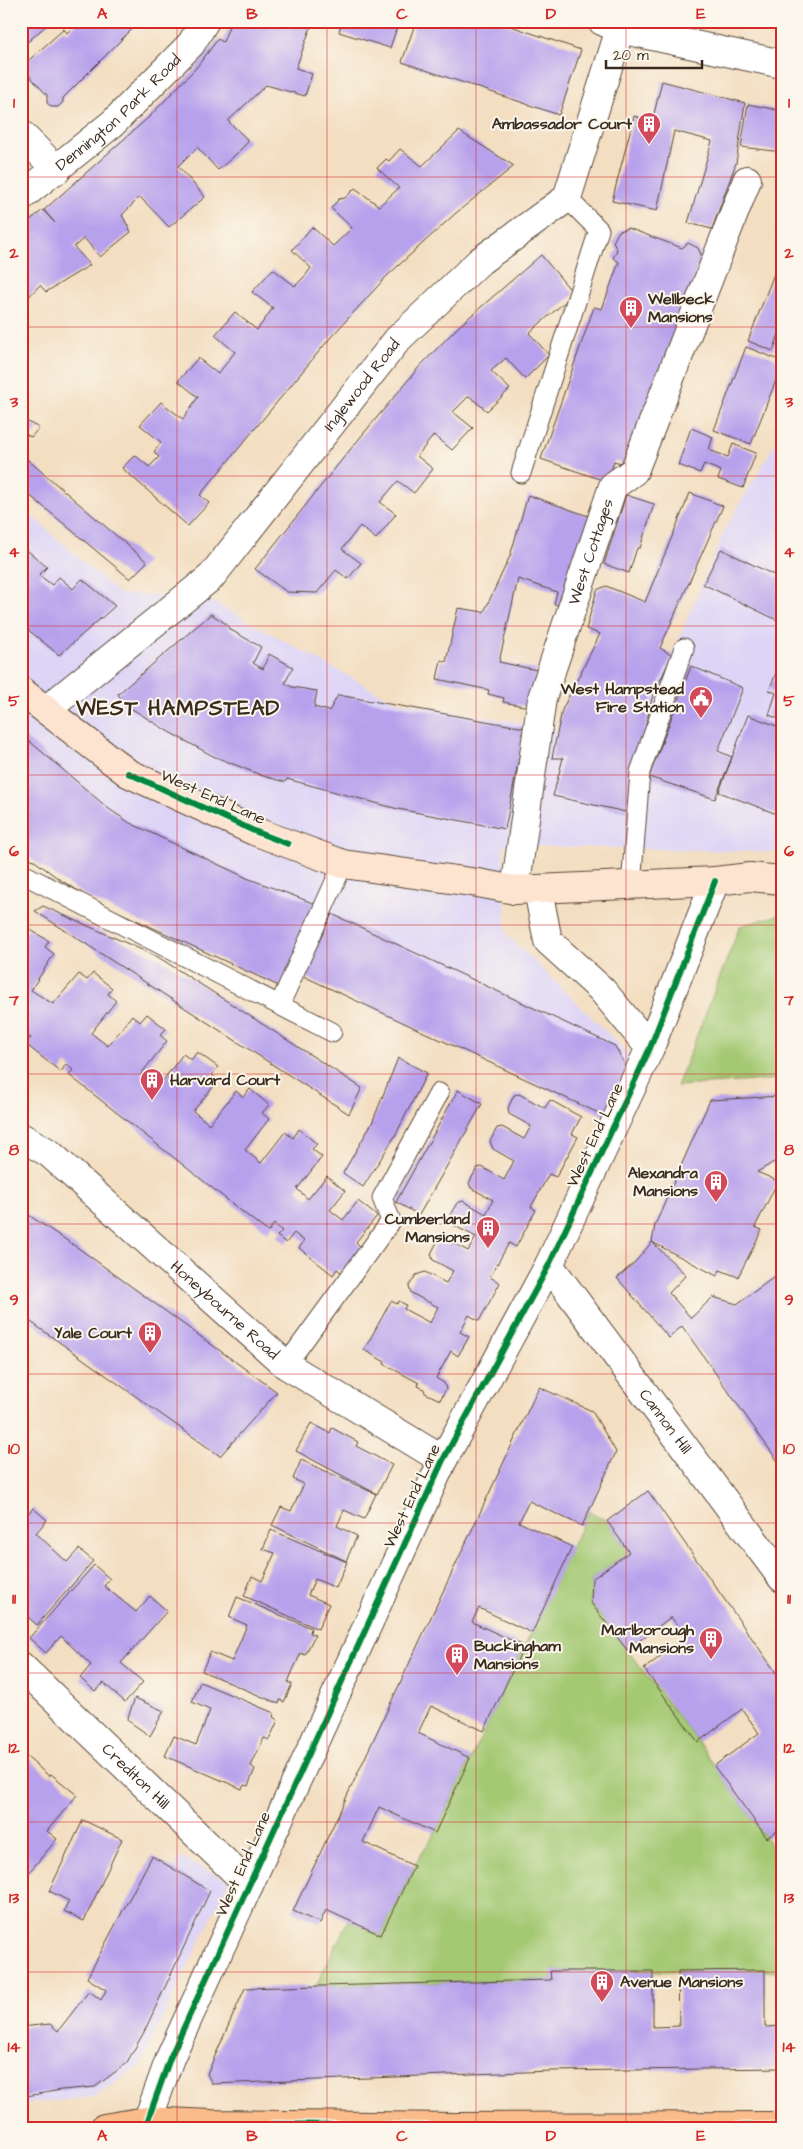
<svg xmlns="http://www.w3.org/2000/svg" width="803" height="2149" font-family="'Architects Daughter',sans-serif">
<rect width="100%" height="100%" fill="#fbf7ec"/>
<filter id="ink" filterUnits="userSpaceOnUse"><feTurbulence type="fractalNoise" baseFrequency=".02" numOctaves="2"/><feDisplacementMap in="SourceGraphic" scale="10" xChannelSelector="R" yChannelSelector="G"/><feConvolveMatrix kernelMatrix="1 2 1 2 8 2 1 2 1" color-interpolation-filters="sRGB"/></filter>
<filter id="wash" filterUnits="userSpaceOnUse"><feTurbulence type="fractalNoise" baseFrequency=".0096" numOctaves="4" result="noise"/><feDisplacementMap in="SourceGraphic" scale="20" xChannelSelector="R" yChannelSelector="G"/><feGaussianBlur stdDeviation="1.12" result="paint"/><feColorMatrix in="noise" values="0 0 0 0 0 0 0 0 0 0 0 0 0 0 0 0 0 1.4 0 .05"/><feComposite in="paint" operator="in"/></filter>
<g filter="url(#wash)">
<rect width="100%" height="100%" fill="#f3dec1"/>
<path fill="#ded5f6" d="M782,432V852L503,845L506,934L628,1053L632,1077L394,978L98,839L21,781V506L119,594L202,596L394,701L558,730L562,710L672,655L726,528Z
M179,1857L229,1881L139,2067L93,2097L21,2104V2065L95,2048Z"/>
<path fill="#a4c973" stroke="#707a48" d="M782,914V1079L677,1086L740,926Z
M589,1511L607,1521L629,1552L592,1579L591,1603L698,1742L782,1861V1971H551V1980L316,1986L348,1920L381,1935L414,1866L435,1833Z"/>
<g id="blocks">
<path fill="#b8a1ec" d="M21,21H51L21,48Z
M79,21H140L63,98V102L58,107H52L47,103V95L21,67L64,29L67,33Z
M231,21H313L296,68L312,74L305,96L266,85L228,121L249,141L232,158L218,170L197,147L178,166L205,197L169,227L140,197L122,215L131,232L100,257L84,238L74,247L90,265L46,292L40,285L21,305V227L43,210L55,223L44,210L149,117L196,68L218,39L223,42Z
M342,21H399L390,48L339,32Z
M416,21H496L581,50L559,115L402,62Z
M662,81L745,103L736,163L712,229L688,223L712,141L674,131L657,211L612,201L634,116L652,122Z
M748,104L782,111V152L741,147Z
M459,131L514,166L456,213L387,276L331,337L200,495L209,503L188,526L122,468L135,455L149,467L159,457L154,452L161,442L140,425L161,402L183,419L198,397L178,381L198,358L218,374L235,352L215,335L235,312L257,330L273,308L252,292L273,269L295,286L305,276L311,268L292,250L312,227L333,246L352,228L331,208L339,199L345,198L355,188L379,206L399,188L377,168L386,159L389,161L400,149L422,166Z
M628,228L682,248L688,243L698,248L702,257L669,349L631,466L614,461L608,482L541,459L594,307L602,309L619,262L613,258L617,250L613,242L619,231Z
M782,253V326L773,351L748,341Z
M541,255L574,294L529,333L549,355L525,379L506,358L491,371L510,389L487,411L469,396L453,412L473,428L452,450L434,435L417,456L433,469L414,493L398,481L380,502L396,514L376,539L360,526L342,549L361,563L348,579L336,570L317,593L287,592L255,569L344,457L419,367L458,327Z
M746,347L782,361V365L751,444L714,430Z
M21,418L39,428L31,437L21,432Z
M691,428L713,437L709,450L728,457L733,444L756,453L743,488L718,479L721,471L704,464L700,473L678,465Z
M21,454L147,562L130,579L21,488Z
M690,493L723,506L660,648L672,655L652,698L626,812L553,796L563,758H552L562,710L600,634L586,629L597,590L606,586L645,602Z
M528,495L594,518L565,607L554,604L557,592L518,579L499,662L537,670L529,707L503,702L504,698L488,694L489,690L437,679L441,660L446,662L458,608L484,612L510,556Z
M626,495L654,504L640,548H637L629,573L604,564Z
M21,545L47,567L39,575L52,585L59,577L73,589L82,579L115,606L59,655L21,624Z
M721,549L782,579V616L779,621L703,584Z
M211,614L228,625L229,629L261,647L253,663L263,669L269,654L293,667L285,683L292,687L317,691L314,707L329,711L338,695L525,728L505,829L398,809L287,779L285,782L263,776L213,756L169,732L124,704L118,694Z
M782,659V720L769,715L776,693L769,690Z
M691,666L743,688L718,751L732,757L715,799L649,777Z
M748,715L782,728V816L719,792Z
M21,734L109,809L130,823L247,878L318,905L281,987L93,900L59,879L21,851Z
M43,906L158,957L362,1088L349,1114L35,911Z
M332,914L615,1046L624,1063L627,1081L607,1117L303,976Z
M29,929L49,941L45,947L54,954L31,990L53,1004L79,974L87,980L93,973L112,988L108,994L116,1001L91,1033L108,1046L132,1015L140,1022L147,1014L166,1029L160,1035L167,1041L141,1074L158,1087L183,1054L191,1060L197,1052L218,1067L212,1075L219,1080L193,1111L209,1124L236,1091L243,1097L250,1089L269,1105L262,1113L269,1119L245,1150L261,1163L285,1132L293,1138L299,1129L317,1144L312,1149L322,1157L297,1189L308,1199L327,1176L345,1191L330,1210L343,1220L358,1201L377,1216L356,1242L361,1247L346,1276L337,1269L333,1275L299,1248L304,1241L294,1233L286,1243L277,1236L282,1231L274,1224L268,1232L69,1075L73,1070L66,1064L61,1072L24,1043L31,1038L21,1031V938Z
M398,1058L427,1073L395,1136L363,1187L343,1173L372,1123Z
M458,1090L482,1104L419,1215L396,1202Z
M519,1094L545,1108L550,1100L581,1117L572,1134L578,1137L556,1177L549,1174L531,1207L536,1210L516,1247L509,1243L490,1277L500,1283L479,1321L469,1315L460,1332L469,1337L458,1356L451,1351L436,1378L444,1383L446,1389L440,1400L425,1393L424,1389L418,1386L419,1383L384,1364L385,1362L364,1350L391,1301L397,1304L399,1301L406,1305L404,1309L430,1323L438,1307L411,1293L409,1286L416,1275L425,1272L446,1283L453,1271L433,1260L431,1254L438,1240L444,1238L468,1251L476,1237L451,1224L449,1217L457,1203L463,1201L486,1214L493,1200L471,1188L469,1183L477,1168L482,1167L504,1180L514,1161L493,1149L490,1141L497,1128L502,1127L524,1139L531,1126L509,1114L508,1108L514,1095Z
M782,1096V1165L774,1162L757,1172L778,1181L755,1227L762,1230L738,1277L720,1270L717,1276L652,1242L686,1275L669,1293L691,1318L713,1297L737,1304L781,1272L782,1274V1376L779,1378L782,1381V1467L682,1326L669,1338L617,1278L635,1262L652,1242L655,1225L710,1100Z
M21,1210L81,1250L277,1392L220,1456L21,1315Z
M539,1387L592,1411L616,1452L582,1526L529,1501L519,1522L572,1547L532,1633L479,1608L472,1622L524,1646L484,1731L431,1706L418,1733L470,1758L435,1833L379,1807L363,1842L414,1866L381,1935L326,1910L320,1923L293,1911Z
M311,1423L330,1433L332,1428L358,1442L356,1446L392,1465L377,1494L296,1451Z
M301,1460L376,1494L364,1519L344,1510L337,1526L357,1536L346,1561L272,1525L281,1507L291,1511L304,1484L293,1479Z
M648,1491L782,1681V1827L767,1838L714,1766L759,1733L742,1709L698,1742L644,1669L686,1637L671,1617L627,1650L591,1603L592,1579L629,1552L607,1521Z
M33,1508L47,1520L36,1533L67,1562L79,1549L93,1561L37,1625L21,1611V1522Z
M271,1530L347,1562L336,1588L315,1579L308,1595L329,1604L318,1629L244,1596L252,1576L262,1581L275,1553L263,1549Z
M94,1565L110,1579L104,1586L136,1612L150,1596L167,1611L121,1663L143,1682L125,1702L104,1683L95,1691L80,1678L91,1665L61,1636L46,1653L29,1638Z
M237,1597L311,1628L310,1633L315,1635L305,1655L301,1653L294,1668L288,1682L292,1684L284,1702L280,1700L279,1704L202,1671L210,1652L232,1661L247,1625L229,1617Z
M200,1682L274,1713L273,1717L278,1720L269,1740L264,1738L257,1753L251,1766L255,1769L248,1786L244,1785L242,1789L165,1756L174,1736L196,1745L210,1710L192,1702Z
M135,1698L164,1711L150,1736L127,1720Z
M21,1752L49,1776L51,1774L77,1795L47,1831L57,1839L26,1876L21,1873V1840L23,1837L21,1835Z
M83,1820L122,1839L84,1921L64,1911L69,1901L49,1891Z
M152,1856L210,1891L144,2032L126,2064L95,2087L61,2090L21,2097V2027L50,2024L58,2031L89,1991L101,2000L106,1990L87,1978Z
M765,1970V2027L782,2026V2068L551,2071L212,2084L207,2074L245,1988L551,1980L550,1971H653V2027L679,2026L678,1971Z"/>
</g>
</g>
<g filter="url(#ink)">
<use href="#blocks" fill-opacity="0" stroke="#574536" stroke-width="1"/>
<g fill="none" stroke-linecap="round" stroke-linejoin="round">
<g stroke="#574536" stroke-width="21">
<path id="service" d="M521,473L599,230L567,198
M21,873L332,1032
M631,886L640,772L684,648
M280,1004L343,864
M286,1365L391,1221L382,1198L439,1093"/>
</g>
<g stroke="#574536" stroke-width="30">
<g id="minor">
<path d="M602,21L620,29L782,64"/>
<path d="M21,134L57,170"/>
<path id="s1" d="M21,197L113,123L191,44L205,21"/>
<path id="s2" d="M46,710L211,577L398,339L480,261L567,198L620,29"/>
<path id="s3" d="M515,890L542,698L613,486L634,471L747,180"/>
<path id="s4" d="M21,1137L49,1153L286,1365L443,1460"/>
<path id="s5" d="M549,1265L782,1578"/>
<path id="s6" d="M21,1666L249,1885"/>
</g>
</g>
<g stroke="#574536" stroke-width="30">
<path id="tertiary" d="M538,890L548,941L602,990L650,1048
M145,2128L170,2058L443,1460L549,1265L650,1048L715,881"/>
</g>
<g stroke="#574536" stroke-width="30">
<path id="secondary" d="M21,691L128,773L254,831L343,864L478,883L515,890L715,881L750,877L782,880"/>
</g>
<g stroke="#574536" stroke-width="30">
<path id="trunk" d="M104,2128L146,2121L211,2124L456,2127L782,2126"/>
</g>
<use href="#service" stroke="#fff" stroke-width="19"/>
<use href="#minor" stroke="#fff" stroke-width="28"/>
<use href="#tertiary" stroke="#fff" stroke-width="28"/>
<use href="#secondary" stroke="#fde4d1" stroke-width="28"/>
<use href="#trunk" stroke="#fabc8b" stroke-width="28"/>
<g stroke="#fbf7ec" stroke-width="9">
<path id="cycleway" d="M128,773L254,831L288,844
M273,2124L456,2127L782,2126
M145,2128L170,2058L443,1460L549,1265L650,1048L715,881"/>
</g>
<use href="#cycleway" stroke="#00873e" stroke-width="6"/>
</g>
</g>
<path fill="none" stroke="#d62828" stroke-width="1" stroke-opacity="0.55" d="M177,21V2128M327,21V2128M476,21V2128M626,21V2128M21,177H782M21,327H782M21,476H782M21,626H782M21,775H782M21,925H782M21,1074H782M21,1224H782M21,1374H782M21,1523H782M21,1673H782M21,1822H782M21,1972H782"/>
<defs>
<g id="building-pin" transform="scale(1.25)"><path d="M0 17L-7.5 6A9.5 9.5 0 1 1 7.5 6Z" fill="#d1495b" stroke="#fbf7ec"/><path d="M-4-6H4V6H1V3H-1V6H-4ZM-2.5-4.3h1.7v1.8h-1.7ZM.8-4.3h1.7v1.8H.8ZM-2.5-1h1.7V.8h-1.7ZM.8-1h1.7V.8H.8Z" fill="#fff"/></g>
<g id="civic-pin" transform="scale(1.25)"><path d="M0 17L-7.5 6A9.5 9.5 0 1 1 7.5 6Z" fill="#d1495b" stroke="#fbf7ec"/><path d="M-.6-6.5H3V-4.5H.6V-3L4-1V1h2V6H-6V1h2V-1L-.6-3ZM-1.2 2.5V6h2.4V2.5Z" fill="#fff"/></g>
</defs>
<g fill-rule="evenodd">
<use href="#building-pin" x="649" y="124"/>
<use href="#building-pin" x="631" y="308"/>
<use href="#civic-pin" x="701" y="698"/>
<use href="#building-pin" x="152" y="1080"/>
<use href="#building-pin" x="716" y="1182"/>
<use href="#building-pin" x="488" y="1228"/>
<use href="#building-pin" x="150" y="1333"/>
<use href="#building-pin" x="711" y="1639"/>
<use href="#building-pin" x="457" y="1655"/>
<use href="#building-pin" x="602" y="1982"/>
</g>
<g text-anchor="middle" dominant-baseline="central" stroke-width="4" stroke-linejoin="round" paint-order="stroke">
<g font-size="16" fill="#3b2a1e" stroke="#fbf7ec">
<text stroke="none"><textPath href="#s1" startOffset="129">Dennington Park Road</textPath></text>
<text stroke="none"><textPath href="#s2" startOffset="456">Inglewood Road</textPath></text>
<text stroke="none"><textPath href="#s3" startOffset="348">West Cottages</textPath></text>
<text transform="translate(213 797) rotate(24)">West End Lane</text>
<text transform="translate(595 1135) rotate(-65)">West End Lane</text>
<text stroke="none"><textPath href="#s4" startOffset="268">Honeybourne Road</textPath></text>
<text stroke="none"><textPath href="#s5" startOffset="195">Cannon Hill</textPath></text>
<text transform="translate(412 1496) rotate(-65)">West End Lane</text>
<text stroke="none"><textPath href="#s6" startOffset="159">Crediton Hill</textPath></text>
<text transform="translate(243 1864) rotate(-66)">West End Lane</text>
</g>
<g font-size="16" font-weight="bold" fill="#3b2a1e" stroke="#fbf7ec" text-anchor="end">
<text x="632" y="124">Ambassador Court</text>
<text x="648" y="299" text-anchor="start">Wellbeck<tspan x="648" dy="18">Mansions</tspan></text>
<text x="684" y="689">West Hampstead<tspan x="684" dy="18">Fire Station</tspan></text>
<text x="170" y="1080" text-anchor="start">Harvard Court</text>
<text x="698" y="1173">Alexandra<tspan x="698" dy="18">Mansions</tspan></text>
<text x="470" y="1219">Cumberland<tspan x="470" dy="18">Mansions</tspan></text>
<text x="132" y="1333">Yale Court</text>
<text x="694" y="1630">Marlborough<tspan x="694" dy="18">Mansions</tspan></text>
<text x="474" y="1646" text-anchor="start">Buckingham<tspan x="474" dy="18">Mansions</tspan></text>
<text x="620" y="1982" text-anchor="start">Avenue Mansions</text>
</g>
<g font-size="21" font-weight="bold" letter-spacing="1" fill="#3b2a1e" stroke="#fbf7ec">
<text x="178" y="708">WEST HAMPSTEAD</text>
</g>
</g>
<rect width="803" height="2149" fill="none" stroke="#fbf7ec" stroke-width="55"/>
<path d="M606 60v8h96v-8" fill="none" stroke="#3b2a1e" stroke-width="2.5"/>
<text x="613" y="60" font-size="15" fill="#3b2a1e" stroke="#fbf7ec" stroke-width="4" paint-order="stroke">20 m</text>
<rect x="28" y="28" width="748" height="2094" fill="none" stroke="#d62828" stroke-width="2"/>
<g font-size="16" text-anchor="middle" font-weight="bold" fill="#d62828">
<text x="102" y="19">A</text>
<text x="252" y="19">B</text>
<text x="402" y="19">C</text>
<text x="551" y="19">D</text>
<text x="701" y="19">E</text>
<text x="14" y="108">1</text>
<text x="789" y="108">1</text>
<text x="14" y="258">2</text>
<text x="789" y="258">2</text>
<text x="14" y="407">3</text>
<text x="789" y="407">3</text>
<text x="14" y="557">4</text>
<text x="789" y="557">4</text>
<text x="14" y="706">5</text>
<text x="789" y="706">5</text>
<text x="14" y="856">6</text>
<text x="789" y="856">6</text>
<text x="14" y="1005">7</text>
<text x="789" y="1005">7</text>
<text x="14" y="1155">8</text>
<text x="789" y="1155">8</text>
<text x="14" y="1305">9</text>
<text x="789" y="1305">9</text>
<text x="14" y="1454">10</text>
<text x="789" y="1454">10</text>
<text x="14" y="1604">11</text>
<text x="789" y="1604">11</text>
<text x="14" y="1753">12</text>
<text x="789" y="1753">12</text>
<text x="14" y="1903">13</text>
<text x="789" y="1903">13</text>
<text x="14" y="2052">14</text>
<text x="789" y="2052">14</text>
<text x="102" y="2141">A</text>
<text x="252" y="2141">B</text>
<text x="402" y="2141">C</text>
<text x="551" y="2141">D</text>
<text x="701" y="2141">E</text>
</g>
</svg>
